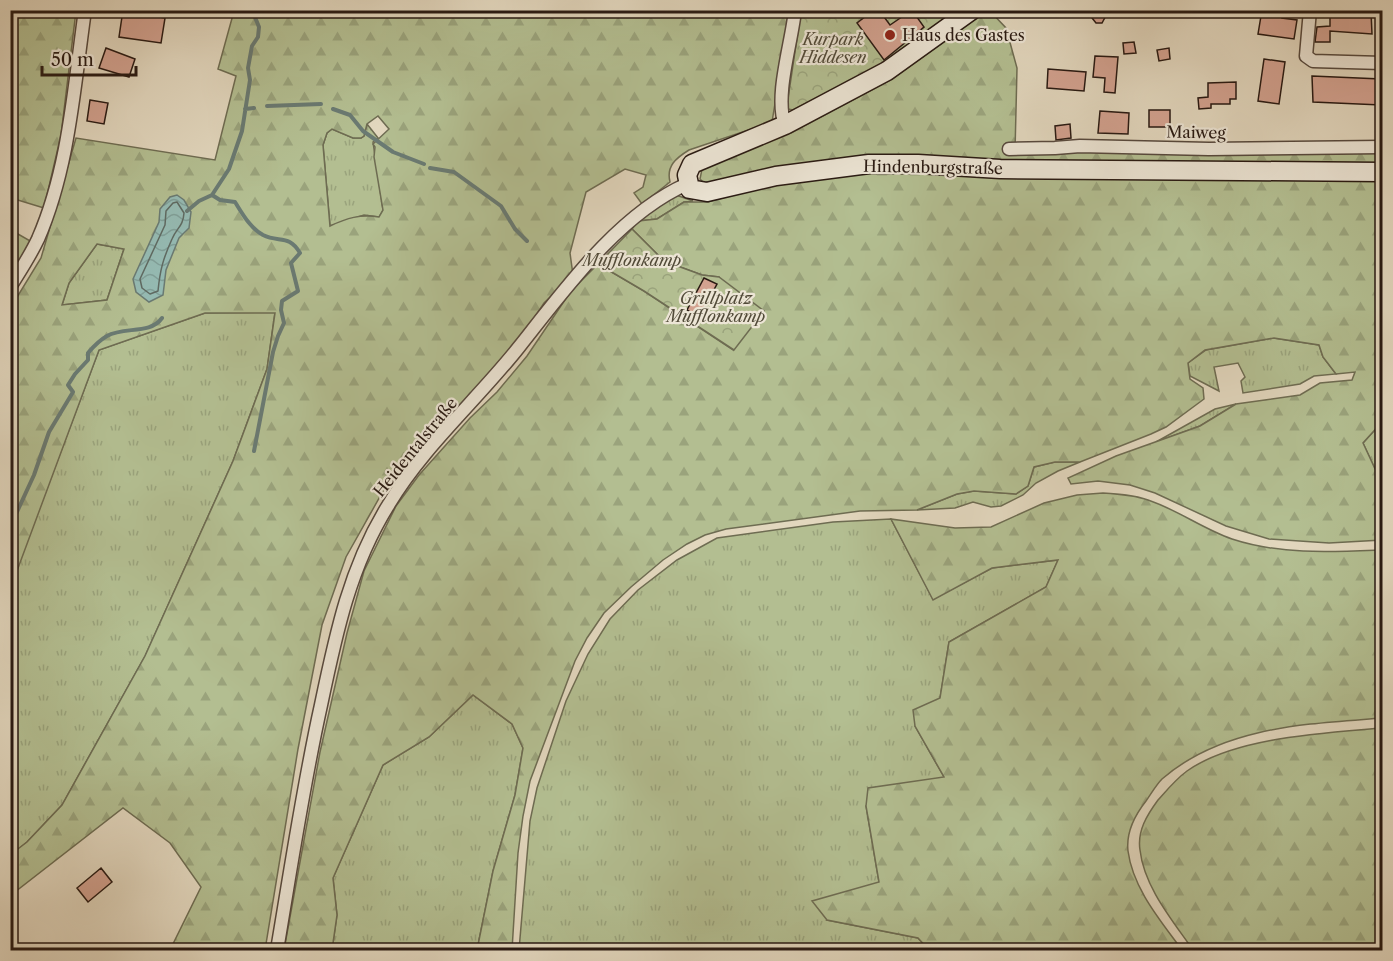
<svg xmlns="http://www.w3.org/2000/svg" width="1393" height="961" font-family="'Libre Caslon Text',serif">
<defs>
<pattern id="grass-tufts" width="24" height="20" patternUnits="userSpaceOnUse" patternTransform="scale(1.5)"><rect width="24" height="20" fill="#b3be91"/><path d="M3 7l-1-3M5 7V3M7 7l1-3M15 17l-1-3M17 17v-4M19 17l1-3" fill="none" stroke="#9aa37c"/></pattern>
<pattern id="forest-firs" width="22" height="20" patternUnits="userSpaceOnUse" patternTransform="scale(1.5)"><rect width="22" height="20" fill="#b3be91"/><path d="M5 1l3.5 6h-7zM16 11l3.5 6h-7z" fill="#9aa37c"/></pattern>
<pattern id="park-crowns" width="20" height="18" patternUnits="userSpaceOnUse" patternTransform="scale(1.5)"><rect width="20" height="18" fill="#b3be91"/><path d="M2 6a3 3 0 1 1 6 0M12 15a3 3 0 1 1 6 0" fill="none" stroke="#9aa37c"/></pattern>
<pattern id="water-waves" width="16" height="10" patternUnits="userSpaceOnUse" patternTransform="scale(1.5)"><rect width="16" height="10" fill="#95bab2"/><path d="M0 5q4-4 8 0t8 0" fill="none" stroke="#809f98"/></pattern>
</defs>
<rect width="100%" height="100%" fill="#e2d7be"/>
<filter id="stains"><feTurbulence type="fractalNoise" baseFrequency=".00333" numOctaves="4"/><feColorMatrix values="0 0 0 0 .2 0 0 0 0 .09 0 0 0 0 .02 0 0 0 .5 -.17"/></filter>
<radialGradient id="worn" r=".72"><stop offset=".6" stop-color="#630" stop-opacity="0"/><stop offset="1" stop-color="#630" stop-opacity=".3"/></radialGradient>
<path fill="url(#grass-tufts)" stroke="#6e6c52" stroke-width="1.5" d="M367,124L378,138L373,142L383,210L379,217L364,215L330,226L323,145L327,133L332,129L353,138H361L364,136Z
M676,195L693,201L684,202L657,219L638,221Z
M97,244L124,249L107,300L62,305L69,283Z
M275,312L267,369L233,461L145,656L62,805L27,842L11,855L10,587L99,350L205,313Z
M1273,338L1319,345L1323,357L1336,374L1314,376L1300,384L1243,393L1241,381L1245,377L1238,363L1214,367L1219,391L1190,376L1188,363L1206,350Z
M1236,404L1200,426L1156,442L1215,409Z
M1382,422V484L1363,443Z
M1055,462H1080L1058,471L1036,483L1023,495L1001,506L991,507L973,502L955,508L917,510L957,494L974,491L1016,494L1028,486L1034,467Z
M891,519L933,599L992,568L1058,560L1046,587L949,642L940,698L915,726L944,777L866,806L879,882L827,920L918,938L929,950H519L530,821L537,788L566,701L588,654L610,619L638,590L677,560L717,538L833,522Z
M473,695L512,724L523,748L515,795L493,871L477,950H332L337,915L333,878L383,765L429,737Z"/>
<path fill="url(#forest-firs)" stroke="#6e6c52" stroke-width="1.5" fill-rule="evenodd" d="M988,10L990,11L1006,28L1017,68L1015,152L1077,150H1382V163H1000L918,159L716,185L703,182L700,179L702,169L784,134L791,133L892,79Z
M10,11H76L61,135L44,208L11,198Z
M234,11H790L772,122L689,150C676,158 666,166 670,182L642,204L634,193L643,187L646,175L625,169L586,192L570,253L573,275L544,303L515,347L406,462L382,493L346,557L322,625L298,749L265,950H170L201,887L170,843L123,808L11,895L10,855L27,842L62,805L145,656L233,461L267,369L275,313H205L99,350L11,587V307L41,258L76,138L215,160L236,76L218,69ZM378,116L389,129L373,144L375,147L374,157L383,210L379,217C360,214 347,218 330,226L323,145L327,133L332,129L353,138H361L364,136L367,124ZM97,244L124,249L107,300L62,305L69,283Z
M867,171L1382,180V422L1363,443L1382,484V540L1329,543L1269,539L1226,526L1155,493L1130,485L1098,481L1071,484L1068,478L1116,456L1200,426L1236,404L1300,395L1320,383L1352,380L1355,372L1336,374L1323,357L1319,345L1274,338L1205,350L1188,363L1190,379L1203,388L1204,399L1166,427L1151,434L1080,462H1055L1034,467L1028,486L1016,494L974,491L957,494L917,510L860,511L726,529L705,535L687,544L663,560L631,587L604,613L587,638L575,661L530,781L523,816L518,853L512,950H477L493,871L515,795L523,748L512,724L473,695L429,737L383,765L333,878L337,915L332,950H284L320,752L347,633L364,571L396,506L419,475L470,418L497,392L527,356L571,291L598,264L644,291L733,350L719,277L702,275L664,261L632,229L638,221L657,219L684,202H708L776,183Z
M11,230L32,242L11,279Z
M1103,493C1119,494 1134,495 1148,500C1178,510 1203,529 1232,539C1281,555 1332,552 1382,550V718C1307,724 1223,726 1162,779C1156,785 1151,794 1146,801C1135,815 1126,833 1128,851C1133,889 1161,921 1182,950H929L918,938L827,920L812,901L879,882L866,806L868,788L944,777L915,726L913,710L940,698L949,642L1046,587L1058,560L992,568L933,600L891,519L955,528L991,527L1044,503L1077,495Z
M1382,728V950H1193C1173,921 1144,887 1140,850C1137,831 1147,815 1158,800C1167,790 1176,779 1187,771C1235,737 1325,733 1382,728Z"/>
<path fill="url(#park-crowns)" stroke="#6e6c52" stroke-width="1.5" d="M801,11H955L889,61L793,110L788,109V99Z
M632,229L664,261L702,275L719,277L764,311L734,350L644,291L598,264Z"/>
<path fill="url(#water-waves)" stroke="#6a7a72" stroke-width="1.5" d="M177,195L184,200L191,212L189,228L179,238L166,270L163,295L149,302L136,292L133,279L159,222L160,209L170,197Z"/>
<g fill="none" stroke-linecap="round" stroke-linejoin="round">
<path stroke="#5f6a62" stroke-width="1.5" d="M177,202L184,213C183,227 177,227 172,239C163,259 160,270 158,291L150,294L142,288L140,279L165,225L166,211L173,203Z"/>
<path stroke="#6a7a72" stroke-width="4" d="M267,106L321,104
M245,109L254,108
M333,109L350,115L363,131L393,152L424,164
M430,168L454,172L501,206L515,229L527,241
M212,195L220,200L235,202C242,213 250,228 263,235C279,243 289,234 300,253L291,263L298,291L282,301L281,310L284,323L278,336L273,352L254,451
M187,211L199,201L212,195L229,169L242,131L250,80L248,68L252,46L258,37L259,27L252,10
M10,527L34,475L49,432L73,392L68,385L75,374L88,360V353C93,347 100,340 107,336C124,326 150,335 162,318"/>
</g>
<path fill="#d3a290" stroke="#291a13" stroke-width="1.5" d="M123,10H149L148,15L165,18L161,43L119,37Z
M874,10H879L890,25L912,10L924,27L884,60L857,23Z
M1262,10H1283L1282,18L1297,20L1294,39L1258,34Z
M1330,11L1371,12L1372,34L1330,31V42H1315L1317,27L1330,26Z
M1108,12L1102,23H1096L1089,14Z
M1134,42L1136,53L1124,54L1123,43Z
M106,48L135,59L129,77L99,68Z
M1169,48L1170,59L1159,61L1157,50Z
M1095,56L1118,57L1115,93L1104,92L1105,78L1093,77Z
M1264,59L1285,62L1279,104L1258,101Z
M1048,69L1086,72L1084,91L1047,88Z
M1312,76L1381,79V105L1313,102Z
M1236,82V99H1230V104H1211V108L1199,109L1198,98L1208,97V83Z
M90,100L108,103L104,124L87,121Z
M1149,110H1170V127H1149Z
M1100,111L1129,113L1128,134L1098,133Z
M1070,124L1071,138L1056,140L1055,126Z
M704,278L717,284L699,317L687,310Z
M101,868L112,882L88,902L77,888Z"/>
<g fill="none" stroke-linecap="round" stroke-linejoin="round">
<g stroke="#57493e" stroke-width="15">
<path id="minor" d="M1310,10L1306,56L1313,61L1382,63
M785,125C774,96 792,42 795,10
M1009,149L1055,148L1080,146L1209,149L1382,147
M10,287C20,271 30,256 38,239C69,168 74,87 85,10
M277,950C291,868 303,786 321,705C336,633 350,566 389,504C423,447 478,399 519,347C565,289 619,214 687,184"/>
</g>
<g stroke="#291a13" stroke-width="21">
<path id="secondary" d="M972,10L887,71L785,125L692,164L687,175L690,189L707,192L776,176L869,164H918L1000,169L1382,172"/>
</g>
<use href="#minor" stroke="#ece5d5" stroke-width="12"/>
<use href="#secondary" stroke="#ece5d5" stroke-width="18"/>
</g>
<circle fill="#8f2418" stroke="#ece5d5" stroke-width="2" cx="890" cy="35" r="6"/>
<g text-anchor="middle" dominant-baseline="central" stroke-width="4.5" stroke-linejoin="round" paint-order="stroke">
<g font-size="16" fill="#291a13" stroke="#ece5d5" text-anchor="start">
<text x="902" y="35">Haus des Gastes</text>
</g>
<g font-size="16" font-style="italic" fill="#524b39" stroke="#ece5d5">
<text x="833" y="39">Kurpark<tspan x="833" dy="18">Hiddesen</tspan></text>
<text x="632" y="260">Mufflonkamp</text>
<text x="716" y="298">Grillplatz<tspan x="716" dy="18">Mufflonkamp</tspan></text>
</g>
<g font-size="16" fill="#291a13" stroke="#ece5d5">
<text transform="translate(1196 132) rotate(1)">Maiweg</text>
<text transform="translate(933 167) rotate(1)">Hindenburgstraße</text>
<text transform="translate(415 447) rotate(-51)">Heidentalstraße</text>
</g>
</g>
<rect width="1393" height="961" fill="none" stroke="#e2d7be" stroke-width="36"/>
<rect x="12" y="12" width="1369" height="937" fill="none" stroke="#291a13" stroke-width="3"/>
<rect x="18" y="18" width="1357" height="925" fill="none" stroke="#291a13" stroke-width="1.5"/>
<path d="M42 66v9h94v-9" fill="none" stroke="#291a13" stroke-width="3"/>
<text x="51" y="66" font-size="18" fill="#291a13" stroke="#ece5d5" stroke-width="4.5" paint-order="stroke">50 m</text>
<rect width="100%" height="100%" filter="url(#stains)"/>
<rect width="100%" height="100%" fill="url(#worn)"/>
</svg>
